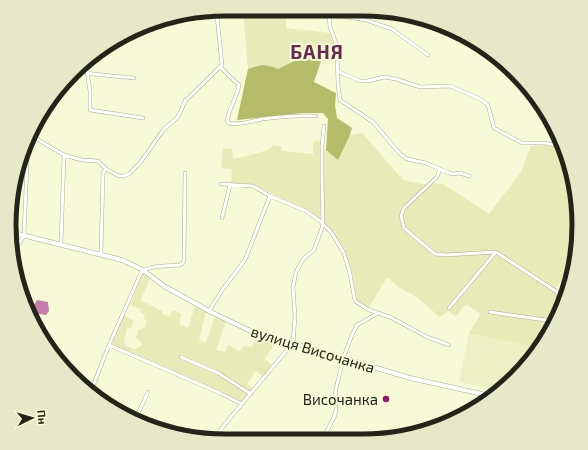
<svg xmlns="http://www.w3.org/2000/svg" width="588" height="450" font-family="'Exo 2',sans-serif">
<rect width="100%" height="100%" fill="#f6fad6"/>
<path fill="#edf2c6" d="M469,333L533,347L531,356L498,390L459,382Z"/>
<path fill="#e6ebb7" d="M243,9H286V28L330,33L334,45H328L321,61L298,59L278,69L255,66L248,69Z
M362,133L403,180L422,184H443L489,214L521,172L531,146L545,145L560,148L575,183V263L557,287L553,320L539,347H533L469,333L481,314L466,304L456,316L448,311L440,317L415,296L400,288L387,277L368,309L357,301L353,276L345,253L326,225L315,215L253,184L231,183L232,169L221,168L223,148L232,149L233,159C248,156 262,154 274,145L281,147L282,151L313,154V142L318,140L326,150L338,160L350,135Z
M143,273L150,278L141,300L162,311V314L170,316L173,310L181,314L179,325L188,328L195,306L206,312L199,340L206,342L215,317L226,322L216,350L225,352L228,345L240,351L243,346L252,347L256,336L275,344L265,359L272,365L263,376L256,371L247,383L252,389L241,403L133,355L110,347L124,315L134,321L131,328H127L124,342L126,346L135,349L143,345L139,340L136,338L138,330L144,328L147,321L144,319L145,315L140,312L141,309L130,305Z"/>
<path fill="#b4bb69" d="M298,59L321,61L314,82L336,93L335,106L337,118L352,128L350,135L338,160L326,150L328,119L323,113H302L237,120L248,69C261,64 266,64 278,69Z
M570,280L553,320C555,302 555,292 570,280Z"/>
<path fill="#c67daa" d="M37,300L48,302L49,311L46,315L32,313V308Z"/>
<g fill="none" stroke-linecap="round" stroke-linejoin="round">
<g stroke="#abaf8d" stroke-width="4">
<path id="street" d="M327,9L329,14L330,27L337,46L338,85L340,100L373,122L400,154L407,159L426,163L449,173L453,174L460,173L469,176
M329,14L366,20L392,29L428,55
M81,66L87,72L92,74L134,78
M220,67L239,85C238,96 225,115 228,123C238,126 252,121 262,119C280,117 298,115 316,116
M337,71L360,81H368L384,77L396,79L420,87L450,86L480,99L488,105L494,128L522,143H545L560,146
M87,72L90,91V110L143,118
M30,135L64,155L82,160L98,161L106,169L119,176H124L129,174L140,163L164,129L177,118L181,111L185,101L222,65L217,16L218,10
M440,169L437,177L404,208L401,216L404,228L435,254L445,255L496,252L557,292L559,300V305
M221,184L253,186L270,196L306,211L321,222L331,232L344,253L350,274L355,301L369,310L378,313
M222,218L230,185
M61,244L64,155
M14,253L24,235L28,140
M101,254L103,173L106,169
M449,308L496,252
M209,311L223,289L245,260L270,196
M490,312L552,321
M109,345L220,393L242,404
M542,346L554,317
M181,357L218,373L251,394
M91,391L109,345L141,273C147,265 169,266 180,265L183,263L184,260L185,173
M135,420L148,392
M214,439L225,424L293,343L295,317L293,287L296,272L304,258L314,250L323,225L322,178V146L324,126
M323,439L335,415L336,409L335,397L336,389L343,359L352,335L357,325L378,313L392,318L427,337L449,345"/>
</g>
<g stroke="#abaf8d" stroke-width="5">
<path id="secondary" d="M10,232L122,260L143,270L164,286L209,311L263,337L276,341L293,343L410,378L491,396"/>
</g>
<use href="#street" stroke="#fff" stroke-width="3"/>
<use href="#secondary" stroke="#fff" stroke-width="4"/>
</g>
<circle fill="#941671" stroke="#f6fad6" stroke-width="1.5" cx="386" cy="399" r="4"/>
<g text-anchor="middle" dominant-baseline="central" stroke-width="4" stroke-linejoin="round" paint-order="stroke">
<g font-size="15" fill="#242518" stroke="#f6fad6">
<text transform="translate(313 349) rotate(17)">вулиця Височанка</text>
</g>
<g font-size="15" fill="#242518" stroke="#f6fad6" text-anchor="end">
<text x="378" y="399">Височанка</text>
</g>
<g font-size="19" font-weight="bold" letter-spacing="1" fill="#672b53" stroke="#f6fad6">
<text x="317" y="51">БАНЯ</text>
</g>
</g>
<path d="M0 0H588V450H0ZM225 16H363A209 209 0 0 1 572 225V225A209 209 0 0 1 363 434H225A209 209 0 0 1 16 225V225A209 209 0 0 1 225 16Z" fill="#e5e9c7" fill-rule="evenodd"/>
<path fill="none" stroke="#242518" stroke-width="5" d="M225 16H363A209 209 0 0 1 572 225V225A209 209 0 0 1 363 434H225A209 209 0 0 1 16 225V225A209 209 0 0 1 225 16Z"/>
<g transform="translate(32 418) rotate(85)" stroke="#f6fad6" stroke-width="3" paint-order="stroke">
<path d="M0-3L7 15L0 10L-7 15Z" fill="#242518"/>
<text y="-6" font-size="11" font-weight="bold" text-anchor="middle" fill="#242518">Пн</text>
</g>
</svg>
